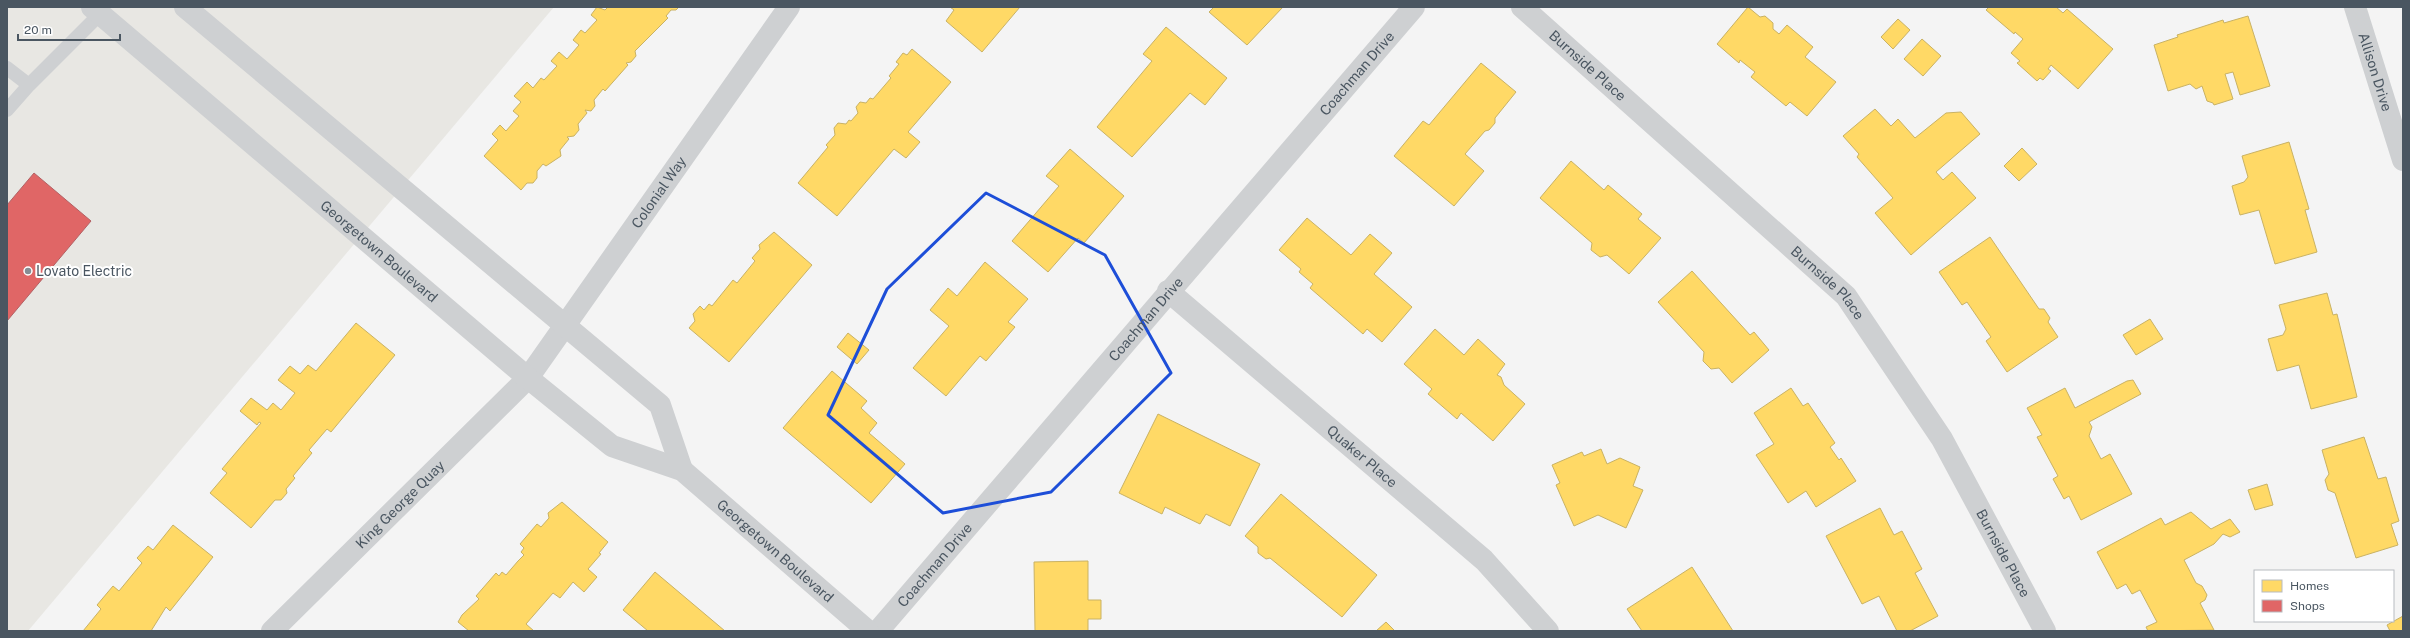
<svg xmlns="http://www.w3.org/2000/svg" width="2410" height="638" font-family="'Public Sans',sans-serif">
<rect width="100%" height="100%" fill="#f4f4f4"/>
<path fill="#e8e7e3" d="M7,7H554L28,631H7Z"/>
<path fill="#ffd966" stroke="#c9b264" d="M597,7L605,10L608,7H679L676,10H671L666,16L668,18L635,51L636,56L631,62L626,63L628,65L605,91L603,89L594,100L595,106L591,111L585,110L587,113L578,124L579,130L574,136L567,137L569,139L560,150L561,156L546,166L543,164L537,171V178L533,183H527L521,190L484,156L498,140L492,134L500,125L506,131L519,116L513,111L521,102L514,96L527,82L533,88L541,78L544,80L557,66L551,61L559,52L567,59L579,45L573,40L581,30L585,33L597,20L591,15Z
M950,7H1020L982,52L946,21L954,10Z
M1214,7H1283L1247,45L1209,12Z
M1748,7L1760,17L1765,16L1773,23V29L1779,34L1787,25L1813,47L1805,57L1836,82L1807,116L1790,102L1786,106L1751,77L1755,72L1740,60L1739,63L1717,44Z
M1989,7H2056L2063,13L2067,9L2113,49L2078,89L2051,65L2048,69L2051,71L2043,80L2040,78L2037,81L2017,63L2020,61L2011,53L2023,39L2015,32L2014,34L1986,10Z
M2248,16L2270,86L2240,95L2233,72L2225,74L2233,99L2214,105L2213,103L2207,101L2202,86L2196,89L2190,84L2168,91L2154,45L2178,37L2177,35L2223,20L2224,23Z
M1898,19L1910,30L1893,49L1881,37Z
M1166,27L1227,78L1205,105L1190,93L1132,157L1097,127L1152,61L1143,54Z
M1922,39L1941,56L1923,76L1904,59Z
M912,49L951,82L908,132L920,142L906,158L894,149L837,216L798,183L828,147L826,145L835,135L834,128L838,123L846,124L849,120L851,121L858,113L856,107L860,102L866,103L870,98L873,99L891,78L889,76L899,64L896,62L903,53L907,55Z
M1481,63L1516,92L1495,118V123L1489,130L1485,131L1465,154L1484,171L1454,206L1394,156L1423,121L1429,125Z
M1875,109L1891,126L1898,119L1915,138L1946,113L1961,112L1980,134L1936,172L1943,180L1952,172L1976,198L1911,255L1875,213L1893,198L1857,157L1859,154L1843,136Z
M2289,142L2309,209L2305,210L2317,252L2275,264L2259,210L2240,215L2232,186L2244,182L2248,177L2242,156Z
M2022,148L2037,164L2019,181L2004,166Z
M1070,149L1124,196L1084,243L1078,238L1048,272L1012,241L1059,186L1046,176Z
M1571,161L1604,190L1608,185L1642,214L1638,219L1661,238L1629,274L1607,255L1600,257L1591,250L1592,243L1540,198Z
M1307,218L1351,255L1370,234L1392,253L1374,274L1412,307L1382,342L1367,329L1363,334L1310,288L1313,284L1299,272L1301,269L1279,250Z
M774,232L812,265L729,362L689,328L695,321L693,314L700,306L704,310L709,304L712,306L733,280L737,283L755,261L752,258L760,249L759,245Z
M1990,237L2039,309H2044L2050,318L2048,322L2058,337L2007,372L1986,341L1991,337L1967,302L1962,305L1939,272Z
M985,262L1028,299L1008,322L1015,327L986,361L980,356L946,396L913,368L949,326L930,310L948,288L957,296Z
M1692,271L1750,335L1754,332L1769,350L1732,383L1719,368L1711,369L1703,361L1704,352L1658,302Z
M2327,293L2333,315L2337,314L2357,397L2311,409L2299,365L2277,371L2268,339L2283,335L2286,329L2279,305Z
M2150,319L2163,339L2136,355L2123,335Z
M356,323L395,355L331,432L327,429L309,450L312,453L293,476L295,478L286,489L287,493L281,500H275L251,528L210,493L227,473L222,469L261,423L259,422L257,425L240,411L251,398L267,410L273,403L281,410L295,393L278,380L290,366L300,374L308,365L316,371Z
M1435,329L1464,355L1478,339L1505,364L1497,375L1501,377L1504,385L1525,404L1493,441L1461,413L1457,419L1428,394L1432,389L1404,364Z
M848,333L869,350L857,364L837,347Z
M832,371L867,401L861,408L877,423L869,433L905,464L871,503L783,428Z
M2133,380L2141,394L2089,422L2092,427L2089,436L2101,459L2110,454L2132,494L2081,520L2069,496L2064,499L2053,479L2058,476L2037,437L2042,435L2027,408L2065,388L2075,408L2127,381Z
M1791,388L1803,406L1808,403L1835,443L1830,447L1839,460L1841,458L1856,481L1816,507L1806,491L1788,503L1756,455L1774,444L1754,413Z
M1158,414L1260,464L1230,526L1206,514L1200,524L1165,507L1162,514L1119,493Z
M2364,437L2378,479L2386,477L2399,521L2391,524L2398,545L2356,558L2335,493L2328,490L2325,480L2329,474L2322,450Z
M1601,449L1607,464L1620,458L1640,467L1633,486L1643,490L1626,528L1598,515L1574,526L1556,485L1560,483L1552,465L1582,452L1584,456Z
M2267,484L2273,505L2255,510L2248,490Z
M1281,494L1377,575L1342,617L1270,558L1266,559L1258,553V547L1245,536Z
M562,502L608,542L599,553L601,554L588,569L597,577L584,592L573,582L560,598L553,593L526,624L534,631H469L458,622L462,615L479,599L476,596L496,573L499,576L502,572L506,575L518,561L524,555L521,552L524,548L520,544L537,524L541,527L549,518L548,513Z
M1880,508L1894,535L1902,531L1922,569L1915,573L1938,616L1910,631H1897L1879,596L1862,604L1826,536Z
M2191,512L2211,529L2230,519L2240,532L2230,537L2223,534L2214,544L2184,560L2196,583L2202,586L2207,595L2205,600L2200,603L2214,630L2148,631L2146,627L2157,622L2140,590L2132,594L2126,584L2117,589L2097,552L2161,518L2165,525Z
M173,525L213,557L170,611L166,607L151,631H83L101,609L97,605L113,586L119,591L142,563L137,558L148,546L153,550Z
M1088,561V600H1101V619H1088V631H1035L1034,562Z
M1692,567L1733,631H1642L1627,609Z
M655,572L725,631H648L623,610Z
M2403,616V631H2390L2387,625Z
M1386,622L1395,631H1376Z"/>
<path fill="#e06666" stroke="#b36164" d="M34,173L91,221L7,321V205Z"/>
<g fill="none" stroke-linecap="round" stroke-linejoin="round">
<path stroke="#ced0d2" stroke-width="14" d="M7,68L29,85L7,110
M29,85L100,14"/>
<g stroke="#ced0d2" stroke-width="22">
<path id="s1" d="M1522,7L1846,296L1942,439L2045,631"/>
<path id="s2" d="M2355,7L2403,160"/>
<path id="s3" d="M1168,291L1484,560L1548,631"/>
<path id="s4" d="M272,631L528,378L789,7"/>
<path id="s5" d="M878,631L1414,7"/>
</g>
<g stroke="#ced0d2" stroke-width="22">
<path id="s6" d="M92,7L528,378L612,446L682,470L868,631"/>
<path d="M185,7L660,405L682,470"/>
</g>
</g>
<path fill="none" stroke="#1d4ed8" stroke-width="3" stroke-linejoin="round" d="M986,193L1105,255L1171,373L1051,492L943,513L828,415L887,289Z"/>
<circle fill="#868d94" stroke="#fff" stroke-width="1.5" cx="28" cy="271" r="4"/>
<g text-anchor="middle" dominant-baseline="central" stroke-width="4" stroke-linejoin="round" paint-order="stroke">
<g font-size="14" fill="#4a5661" stroke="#fff">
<text stroke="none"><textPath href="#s1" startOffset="88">Burnside Place</textPath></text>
<text stroke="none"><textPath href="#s2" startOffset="68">Allison Drive</textPath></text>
<text stroke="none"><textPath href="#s5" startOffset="735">Coachman Drive</textPath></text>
<text stroke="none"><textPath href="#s4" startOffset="587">Colonial Way</textPath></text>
<text stroke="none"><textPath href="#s6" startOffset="377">Georgetown Boulevard</textPath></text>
<text stroke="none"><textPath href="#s1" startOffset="412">Burnside Place</textPath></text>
<text stroke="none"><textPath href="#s5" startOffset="411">Coachman Drive</textPath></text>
<text stroke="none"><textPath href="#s3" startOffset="255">Quaker Place</textPath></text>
<text stroke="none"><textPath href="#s4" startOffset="180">King George Quay</textPath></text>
<text stroke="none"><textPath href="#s6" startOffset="878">Georgetown Boulevard</textPath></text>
<text stroke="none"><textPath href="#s1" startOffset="736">Burnside Place</textPath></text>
<text stroke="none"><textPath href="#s5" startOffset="87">Coachman Drive</textPath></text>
</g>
<g font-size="14" fill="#4a5661" stroke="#fff" text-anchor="start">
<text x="36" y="271">Lovato Electric</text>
</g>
</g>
<rect width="2410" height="638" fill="none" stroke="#4a5661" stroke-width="16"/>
<rect x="2254" y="570" width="140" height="52" fill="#ffffff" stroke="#b7bbc0"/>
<rect x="2262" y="580" width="20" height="12" fill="#ffd966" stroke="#b7bbc0"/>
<text x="2290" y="590" font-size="12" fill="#4a5661">Homes</text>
<rect x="2262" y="600" width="20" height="12" fill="#e06666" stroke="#b7bbc0"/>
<text x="2290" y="610" font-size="12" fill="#4a5661">Shops</text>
<path d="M18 34v6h102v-6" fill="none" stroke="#4a5661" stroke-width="2"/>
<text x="24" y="34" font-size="12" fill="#4a5661" stroke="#ffffff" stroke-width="3" paint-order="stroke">20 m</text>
</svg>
